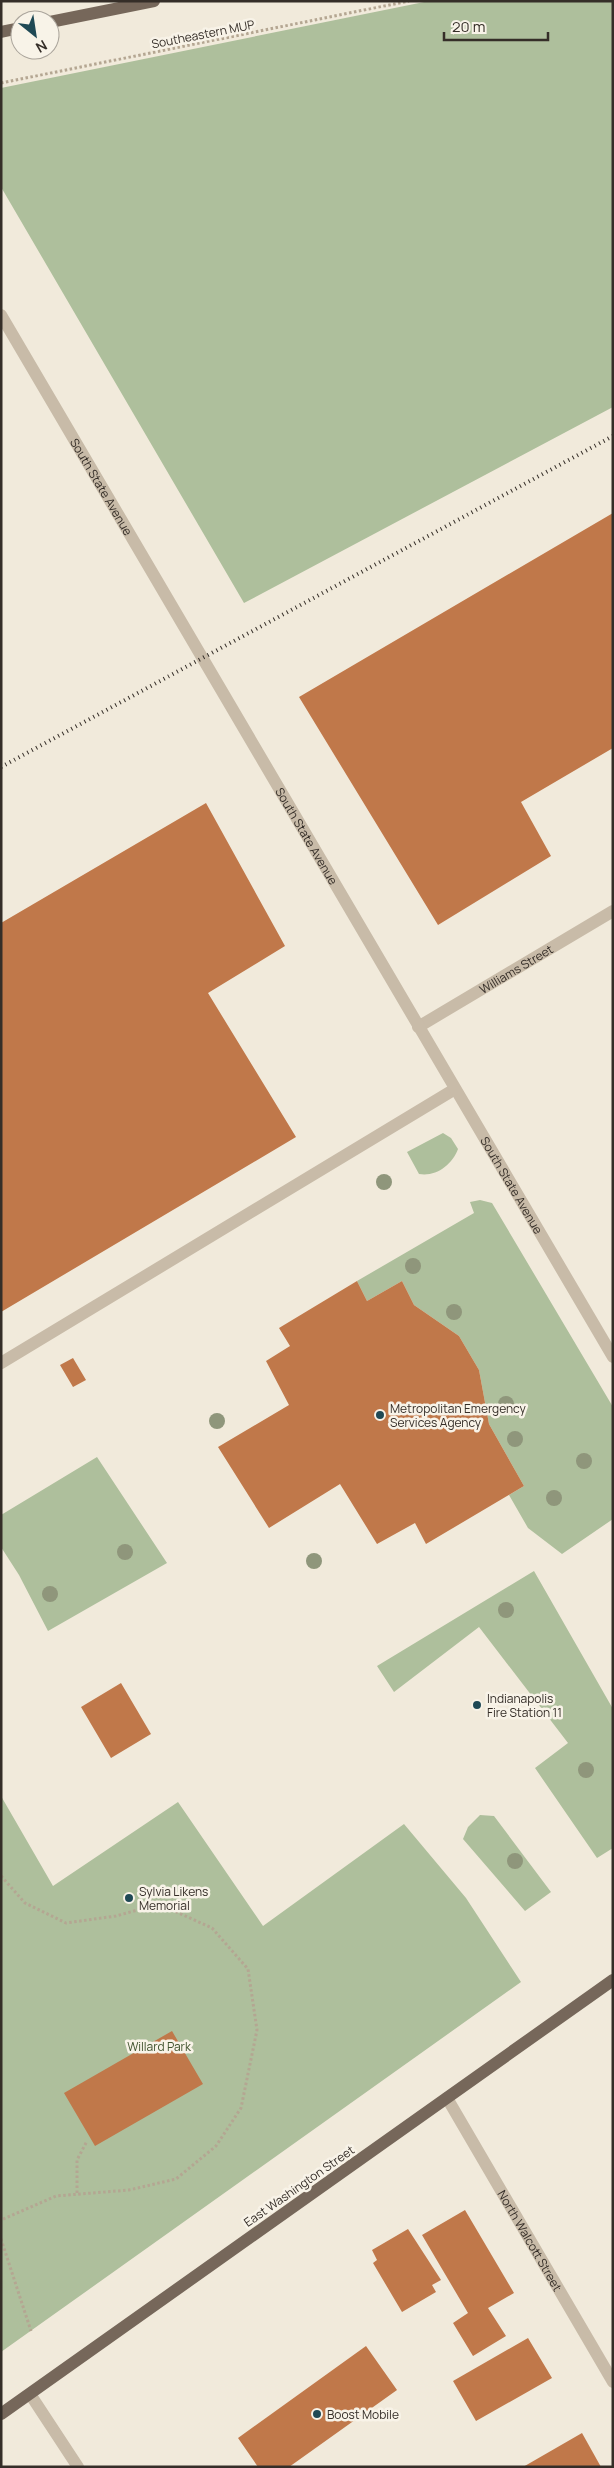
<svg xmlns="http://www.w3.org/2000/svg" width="614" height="2468" font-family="Manrope,sans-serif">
<rect width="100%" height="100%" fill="#f1eadb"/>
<path fill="#aebf9c" d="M429,1H613V407L244,603L1,187V88Z
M443,1133L451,1138L458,1149C452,1165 436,1177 419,1174L407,1152Z
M480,1200L492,1203L613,1407V1519L562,1554L528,1528L509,1495L524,1486L489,1424L479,1370L459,1336L414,1305L402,1281L367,1301L357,1281L474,1213L470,1202Z
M97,1457L167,1563L48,1631L19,1575L1,1547V1515Z
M534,1571L613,1709V1848L597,1858L535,1768L568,1743L479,1627L394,1692L377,1666Z
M1,1796L53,1886L178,1802L263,1926L404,1824L466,1898L521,1982L1,2352Z
M480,1815L494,1816L551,1892L525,1911L463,1839L468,1827Z"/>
<path fill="#c0784a" d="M613,513V748L521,802L551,856L438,925L299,697Z
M206,803L285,946L208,993L296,1137L1,1312V923Z
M357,1281L367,1301L402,1281L414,1305L459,1336L479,1370L489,1424L524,1486L426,1544L415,1523L377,1544L340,1484L269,1528L218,1447L289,1405L266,1361L290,1346L279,1328Z
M73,1358L86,1380L73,1387L60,1365Z
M121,1683L151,1734L111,1758L81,1707Z
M172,2031L203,2084L95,2146L64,2093Z
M465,2210L514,2293L488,2308L506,2336L473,2356L453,2323L468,2313L422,2235Z
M408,2229L441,2280L432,2285L436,2292L402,2312L373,2263L377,2260L372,2250Z
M528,2338L552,2378L476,2421L453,2381Z
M366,2346L397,2390L289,2467H258L238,2438Z
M582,2433L601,2467H523Z"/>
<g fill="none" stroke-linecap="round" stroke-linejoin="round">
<path stroke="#b4a692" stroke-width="3" stroke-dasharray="2.5 2.5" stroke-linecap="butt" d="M1,83L409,1
M1,1876L25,1903L66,1923L116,1916L159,1904L212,1928L248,1969L257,2030L241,2108L216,2146L176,2179L129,2190L56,2196L1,2220
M77,2193V2160L87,2141
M1,2239L31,2331"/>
<path stroke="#c8bba8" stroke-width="12" d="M1,1363L455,1089"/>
<g stroke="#c8bba8" stroke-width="12">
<path id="s1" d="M418,1027L613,911"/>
<path id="s2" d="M447,2098L613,2382"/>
<path d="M30,2394L78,2467"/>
</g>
<path stroke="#c8bba8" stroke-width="12" id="s3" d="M1,315L613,1357"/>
<path stroke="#76675a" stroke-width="12" d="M50,22L154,1
M1,32L20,28
M1,2414L613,1980"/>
<path stroke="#352e28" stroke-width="4" stroke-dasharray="1 4" stroke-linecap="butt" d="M1,767L613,436"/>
</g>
<g fill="#8f967b">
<circle cx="384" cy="1182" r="8"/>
<circle cx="413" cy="1266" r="8"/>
<circle cx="454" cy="1312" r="8"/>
<circle cx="506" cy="1404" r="8"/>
<circle cx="217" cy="1421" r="8"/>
<circle cx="515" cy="1439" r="8"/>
<circle cx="584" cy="1461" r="8"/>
<circle cx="554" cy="1498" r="8"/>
<circle cx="125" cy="1552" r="8"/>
<circle cx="314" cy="1561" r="8"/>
<circle cx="50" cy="1594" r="8"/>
<circle cx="506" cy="1610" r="8"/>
<circle cx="586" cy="1770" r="8"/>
<circle cx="515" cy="1861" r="8"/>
</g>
<g fill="#1f4955" stroke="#f8f3e8" stroke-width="2">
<circle cx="380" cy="1415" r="5"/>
<circle cx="477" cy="1705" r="5"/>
<circle cx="129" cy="1898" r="5"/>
<circle cx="317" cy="2414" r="5"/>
</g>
<g text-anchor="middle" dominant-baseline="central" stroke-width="5" stroke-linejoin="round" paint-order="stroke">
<g font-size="12" fill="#352e28" stroke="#f8f3e8">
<text transform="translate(203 34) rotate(-11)">Southeastern MUP</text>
<text stroke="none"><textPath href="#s3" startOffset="199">South State Avenue</textPath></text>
<text stroke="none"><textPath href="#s3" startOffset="604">South State Avenue</textPath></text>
<text stroke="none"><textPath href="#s1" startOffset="114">Williams Street</textPath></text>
<text stroke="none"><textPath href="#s3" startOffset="1009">South State Avenue</textPath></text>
<text transform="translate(299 2186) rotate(-35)">East Washington Street</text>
<text stroke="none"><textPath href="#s2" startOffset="165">North Walcott Street</textPath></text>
</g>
<g font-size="12" fill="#352e28" stroke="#f8f3e8" text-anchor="start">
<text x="390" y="1408">Metropolitan Emergency<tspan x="390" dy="14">Services Agency</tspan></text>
<text x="487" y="1698">Indianapolis<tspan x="487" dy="14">Fire Station 11</tspan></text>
<text x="139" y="1891">Sylvia Likens<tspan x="139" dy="14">Memorial</tspan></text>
<text x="327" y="2414">Boost Mobile</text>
</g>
<g font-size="12" fill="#3f522d" stroke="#f8f3e8">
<text x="159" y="2046">Willard Park</text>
</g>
</g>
<rect width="614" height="2468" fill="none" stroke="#352e28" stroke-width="5"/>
<g transform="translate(35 35) rotate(150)"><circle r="24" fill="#f8f3e8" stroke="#aaa49b"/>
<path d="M0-4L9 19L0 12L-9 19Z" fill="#1f4955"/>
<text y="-8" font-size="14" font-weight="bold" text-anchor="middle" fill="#352e28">N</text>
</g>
<path d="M444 32v8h104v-8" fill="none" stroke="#352e28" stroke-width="2.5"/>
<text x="452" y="32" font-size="15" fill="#352e28" stroke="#f8f3e8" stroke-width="4" paint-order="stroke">20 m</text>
</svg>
